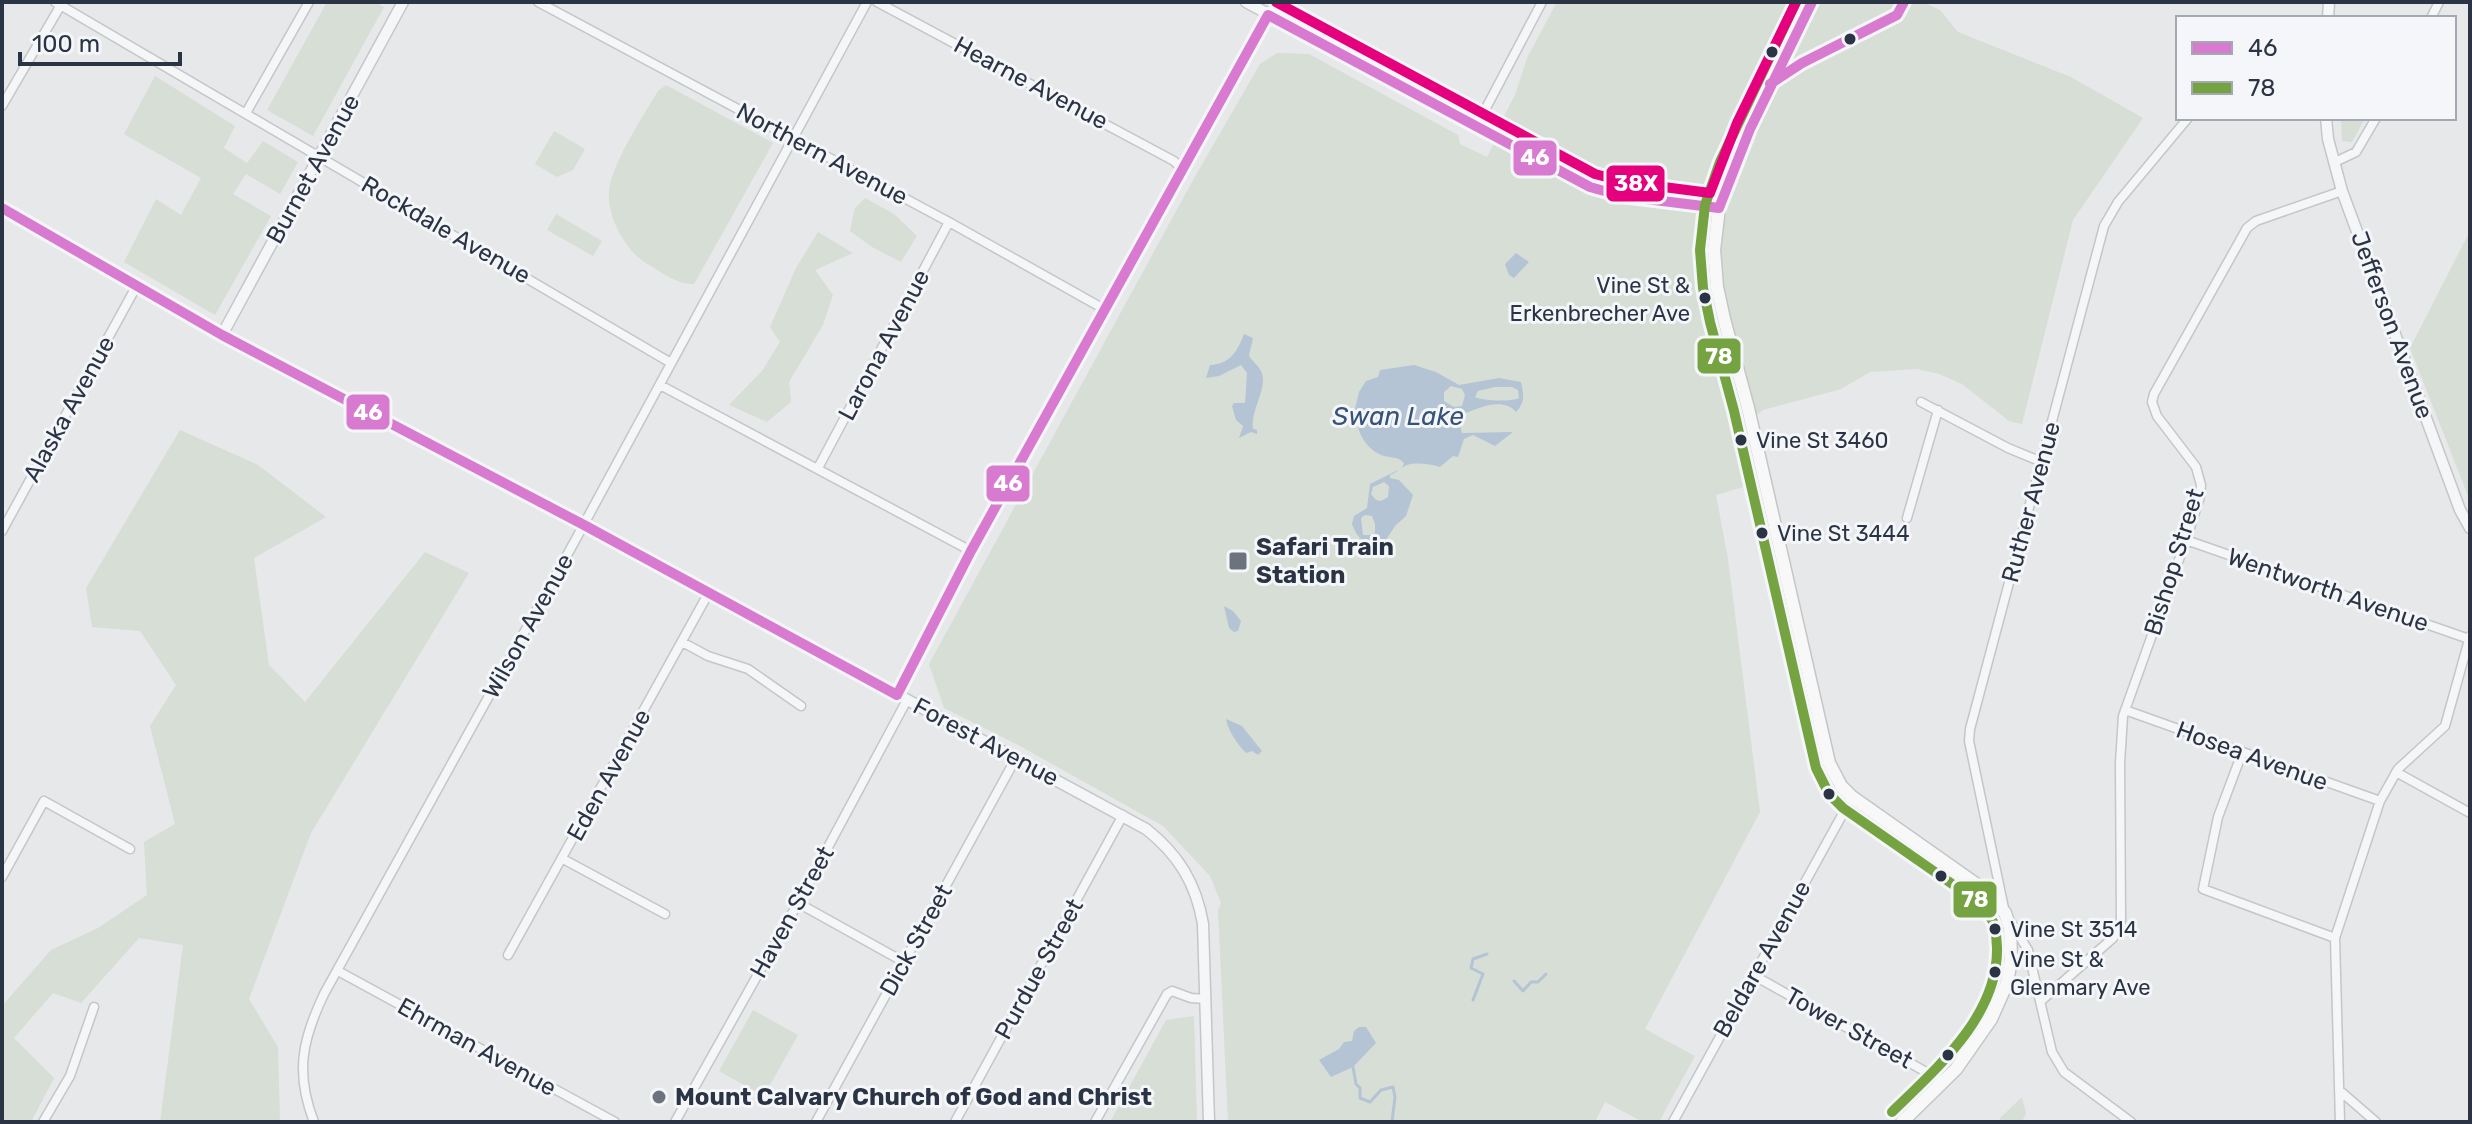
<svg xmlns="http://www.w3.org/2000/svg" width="2472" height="1124" font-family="Rubik,sans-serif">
<rect width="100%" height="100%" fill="#e6e8ea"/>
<path fill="#d6ded6" d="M327,2H375L384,7L313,136L267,110Z
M1557,2H1923L1940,10L1958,32L2071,77L2143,118L2073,220L2022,424L2009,421L1962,384L1939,374L1917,369L1870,372L1841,389L1763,410L1736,431L1750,485L1716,495L1728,559L1760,812L1645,1029L1695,1056L1659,1122H1643L1605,1102L1595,1122H1228L1218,910L1221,903L1210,876L1163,826L1018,745L944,708L929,664L1193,180L1260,64L1277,53L1309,54L1458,135L1460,144L1487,157L1503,125L1501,122L1515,95L1527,58Z
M155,76L235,126L224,148L247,163L263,141L298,162L280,194L246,174L233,194L271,216L215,315L124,262L156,199L181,215L201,178L124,134Z
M666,85L773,143L694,284C678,285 663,273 649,265C627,253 607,218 609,192C610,166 644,115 658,91Z
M2341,118H2365L2352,142L2342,141Z
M554,131L585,149L573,170L557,177L535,164Z
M865,198L894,214L917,236L901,262L872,247L850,231L855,208Z
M556,214L602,241L593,256L547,230Z
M2470,231V501L2410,348Z
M818,232L853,253L815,270L833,295L823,325L789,382L791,402L767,422L729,405L762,371L780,342L770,327L796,268Z
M180,430L258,465L326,517L254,558L269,665L305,702L425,552L469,573L311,833L249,999L278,1047L280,1122H160L183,945L139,938L81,1003L53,993L14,1038L54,1078L31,1122H2V1006L51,950L98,928L147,895L144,842L175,824L150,726L176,685L140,631L92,627L86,588Z
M753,1010L798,1035L764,1096L719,1071Z
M1194,1016L1197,1122H1110L1166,1020Z
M2022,1097L2026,1113L2022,1122H2000V1118Z"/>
<path fill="#b4c4d5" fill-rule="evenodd" d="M1516,253L1529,262L1514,278L1509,275L1505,264Z
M1244,334L1253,338L1249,356C1252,361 1258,365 1261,371C1269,387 1250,410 1253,429L1257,430V434L1251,432L1239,438L1243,426L1236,420L1232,406L1234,403H1245L1247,373L1241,365L1219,376L1206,378L1210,365C1230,364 1237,352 1244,334Z
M1414,365L1436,372L1459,385L1499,378L1521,382C1524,395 1525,402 1516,412C1502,396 1477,409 1461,415L1459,421L1462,433L1513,432L1495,446L1473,435L1464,439L1458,457L1453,456L1440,467C1430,464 1416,462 1407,465C1401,467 1396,473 1390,475V478L1399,480L1413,495L1406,516L1395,526L1384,543L1375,546C1362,541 1357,538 1352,524L1354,516L1367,508L1370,484L1402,468L1404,463C1397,455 1389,459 1379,454C1364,446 1355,429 1358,414L1354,413L1359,392L1366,381L1378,377L1380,370ZM1451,386L1462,389L1465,395L1462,406L1454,407L1444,401V392ZM1495,387H1512L1518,390L1519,398C1512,402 1482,401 1475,397L1478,391ZM1384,482L1389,486L1388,497L1381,501L1376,500L1371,494L1373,487ZM1365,515L1372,516L1375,524V533L1372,535H1363L1361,518Z
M1224,606L1233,611L1241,621L1238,631L1234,632L1229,628Z
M1226,719L1242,726L1262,751L1258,755L1252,751L1246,753C1238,745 1228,731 1226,719Z
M1359,1027H1366L1376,1043L1353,1067L1331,1077L1319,1060L1339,1049L1344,1042L1352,1041L1354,1031Z"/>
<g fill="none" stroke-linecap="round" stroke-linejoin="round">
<path stroke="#b4c4d5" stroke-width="3" d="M1514,981L1523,991L1531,982H1538L1546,974
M1473,1000L1483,974L1471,968L1473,959L1487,954
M1353,1067L1356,1084L1360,1088V1098L1370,1102L1381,1090L1393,1087L1395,1097L1392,1122"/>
<g stroke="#c4c6c8" stroke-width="11">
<path id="minor" d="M55,2L671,363
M538,2L949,222L1104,309
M877,2L1174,161L1182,169
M2431,18L2439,2
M2,106L62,3
M246,113L309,2
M1476,127L1542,2
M2335,162L2356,152L2376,118
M660,385L971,551
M1921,402L2008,448L2042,462
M818,468L949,222
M1907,518L1938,410
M2,531L136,287
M2186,540L2469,639
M682,642L708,656L748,669L801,706
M897,695L971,551L1268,15
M2125,710L2380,801
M2242,753L2218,817L2203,889L2335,938
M2396,772L2470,813
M563,859L665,914
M2,877L44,801L130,849
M798,903L904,962
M508,955L708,594
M338,971L615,1122
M1753,975L1944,1082
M2042,1000L2113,938L2121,921L2120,763L2123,716L2186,540L2200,497L2201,485L2196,467L2157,416L2152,402L2154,394L2247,228L2256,221L2342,191
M2339,1090L2376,1122
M43,1122L70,1076L94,1007
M314,1122C295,1073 302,1040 324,994L577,537L867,2
M675,1122L798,903L907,700
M816,1122L1016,758
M955,1122L1123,815
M1095,1122L1167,994L1172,991L1191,998L1206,999
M1673,1122L1852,797
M2131,1122L2064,1072L2052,1052L2028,950L2005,913L1969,741L1970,729L2104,226L2118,202L2188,118
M2340,1122L2335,938L2380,801L2398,769L2445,726L2470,636"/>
</g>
<g stroke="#c4c6c8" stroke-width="13">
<path id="tertiary" d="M1246,2L1590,187L1622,196L1719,208
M2328,18L2329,2
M2326,118L2328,139L2342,191L2460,510L2470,528
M2,208L222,335L584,525L1146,829C1178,854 1196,883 1203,924L1209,1122
M222,335L403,2"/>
</g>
<g stroke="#c4c6c8" stroke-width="15">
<path id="secondary" d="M1812,2L1733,166L1719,208L1714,250L1717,287L1724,319L1748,408L1829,763L1841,786L1852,797L1987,892L2005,913L2010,928L2011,959L2007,983L1991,1019L1956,1069L1902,1122"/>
</g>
<use href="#minor" stroke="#f5f6f7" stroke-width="8"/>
<use href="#tertiary" stroke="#f5f6f7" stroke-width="10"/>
<use href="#secondary" stroke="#f8f8f8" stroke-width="12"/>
<g stroke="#f4f6f9" stroke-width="16">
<path id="bus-1" d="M1770,84L1802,63L1897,15L1904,2
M2,208L222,335L584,525L897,695L971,551L1268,15L1590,187L1622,196L1719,208L1750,129L1812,2"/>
</g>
<g stroke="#f4f6f9" stroke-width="16">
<path id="bus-2" d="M1796,2L1720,162L1705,205L1700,250L1703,288L1710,322L1734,411L1816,768L1829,794L1843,808L1978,902C1983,909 1990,915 1993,922C1997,930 1996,938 1997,947C1999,1015 1937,1068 1892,1112"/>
</g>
<g stroke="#f4f6f9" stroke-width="16">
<path id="bus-3" d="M1276,2L1595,174L1625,182L1710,193L1737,123L1796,2"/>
</g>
<use href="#bus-1" stroke="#d87bd0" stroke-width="10"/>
<use href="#bus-2" stroke="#75a342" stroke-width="10"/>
<use href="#bus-3" stroke="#e5007d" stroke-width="10"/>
</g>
<g fill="#2b3445" stroke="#f4f6f9" stroke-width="3">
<circle cx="1850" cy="39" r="7"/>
<circle cx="1772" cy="52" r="7"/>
<circle cx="1705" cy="298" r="7"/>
<circle cx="1741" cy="440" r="7"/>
<circle cx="1762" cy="533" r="7"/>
<circle cx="1829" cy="794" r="7"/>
<circle cx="1941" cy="876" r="7"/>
<circle cx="1995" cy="929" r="7"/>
<circle cx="1995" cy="972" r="7"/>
<circle cx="1948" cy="1055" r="7"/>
</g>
<g fill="#6c737f" stroke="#f4f6f9" stroke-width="3">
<rect x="1228" y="551" width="20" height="20" rx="4"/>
<circle cx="659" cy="1097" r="8"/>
</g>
<g text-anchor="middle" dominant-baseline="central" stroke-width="6" stroke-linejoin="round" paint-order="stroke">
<g font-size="22" fill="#2b3445" stroke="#f4f6f9" text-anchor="start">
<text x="1690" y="285" text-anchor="end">Vine St &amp;<tspan x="1690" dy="28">Erkenbrecher Ave</tspan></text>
<text x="1756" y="440">Vine St 3460</text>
<text x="1777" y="533">Vine St 3444</text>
<text x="2010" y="929">Vine St 3514</text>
<text x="2010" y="959">Vine St &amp;<tspan x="2010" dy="28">Glenmary Ave</tspan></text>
</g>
<g font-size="24" fill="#2b3445" stroke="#f4f6f9">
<text transform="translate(1031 83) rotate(28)">Hearne Avenue</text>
<text transform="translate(822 154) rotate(28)">Northern Avenue</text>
<text transform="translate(313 169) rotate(-61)">Burnet Avenue</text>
<text transform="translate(446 230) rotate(30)">Rockdale Avenue</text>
<text transform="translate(2392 325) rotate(70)">Jefferson Avenue</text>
<text transform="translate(884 345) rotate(-62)">Larona Avenue</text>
<text transform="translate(69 409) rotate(-61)">Alaska Avenue</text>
<text transform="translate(2031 502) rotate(-75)">Ruther Avenue</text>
<text transform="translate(2174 562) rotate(-73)">Bishop Street</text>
<text transform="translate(2328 590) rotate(19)">Wentworth Avenue</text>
<text transform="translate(528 626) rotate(-61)">Wilson Avenue</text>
<text transform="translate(986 742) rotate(28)">Forest Avenue</text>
<text transform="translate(2252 756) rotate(20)">Hosea Avenue</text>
<text transform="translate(609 775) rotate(-61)">Eden Avenue</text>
<text transform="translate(792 912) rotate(-61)">Haven Street</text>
<text transform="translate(916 940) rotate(-61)">Dick Street</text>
<text transform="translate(1762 959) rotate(-61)">Beldare Avenue</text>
<text transform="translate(1039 969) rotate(-61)">Purdue Street</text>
<text transform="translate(1849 1028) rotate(29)">Tower Street</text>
<text transform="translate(477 1047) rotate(29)">Ehrman Avenue</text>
</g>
<g font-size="24" font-weight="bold" fill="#2b3445" stroke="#f4f6f9" text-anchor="start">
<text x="1256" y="547">Safari Train<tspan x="1256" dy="28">Station</tspan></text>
<text x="675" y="1097">Mount Calvary Church of God and Christ</text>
</g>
<g font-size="26" font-style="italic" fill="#34527a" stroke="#f4f6f9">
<text x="1398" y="416">Swan Lake</text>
</g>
</g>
<g stroke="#f4f6f9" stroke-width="3">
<rect x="1512" y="139" width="46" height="38" rx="8" fill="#d87bd0"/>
<rect x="1605" y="164" width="61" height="39" rx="8" fill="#e5007d"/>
<rect x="1696" y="337" width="46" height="38" rx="8" fill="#75a342"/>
<rect x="345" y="393" width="46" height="38" rx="8" fill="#d87bd0"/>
<rect x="985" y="464" width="46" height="39" rx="8" fill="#d87bd0"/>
<rect x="1952" y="880" width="46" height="39" rx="8" fill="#75a342"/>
</g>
<g font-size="22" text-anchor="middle" font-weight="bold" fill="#fff">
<text x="1535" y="165">46</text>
<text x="1636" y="191">38X</text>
<text x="1719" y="364">78</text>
<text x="368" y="420">46</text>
<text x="1008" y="491">46</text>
<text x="1975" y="907">78</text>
</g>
<rect width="2472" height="1124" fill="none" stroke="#2b3445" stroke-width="8"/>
<rect x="2176" y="16" width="280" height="104" fill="#f4f6f9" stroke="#a4a8b1" stroke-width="2"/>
<rect x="2192" y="42" width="40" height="12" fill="#d87bd0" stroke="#a4a8b1" stroke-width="2"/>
<text x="2248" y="56" font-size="24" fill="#2b3445">46</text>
<rect x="2192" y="82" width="40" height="12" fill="#75a342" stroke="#a4a8b1" stroke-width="2"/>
<text x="2248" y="96" font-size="24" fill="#2b3445">78</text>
<path d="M20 52v12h160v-12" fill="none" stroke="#2b3445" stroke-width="4"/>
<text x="32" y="52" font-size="24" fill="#2b3445" stroke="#f4f6f9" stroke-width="6" paint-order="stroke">100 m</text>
</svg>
